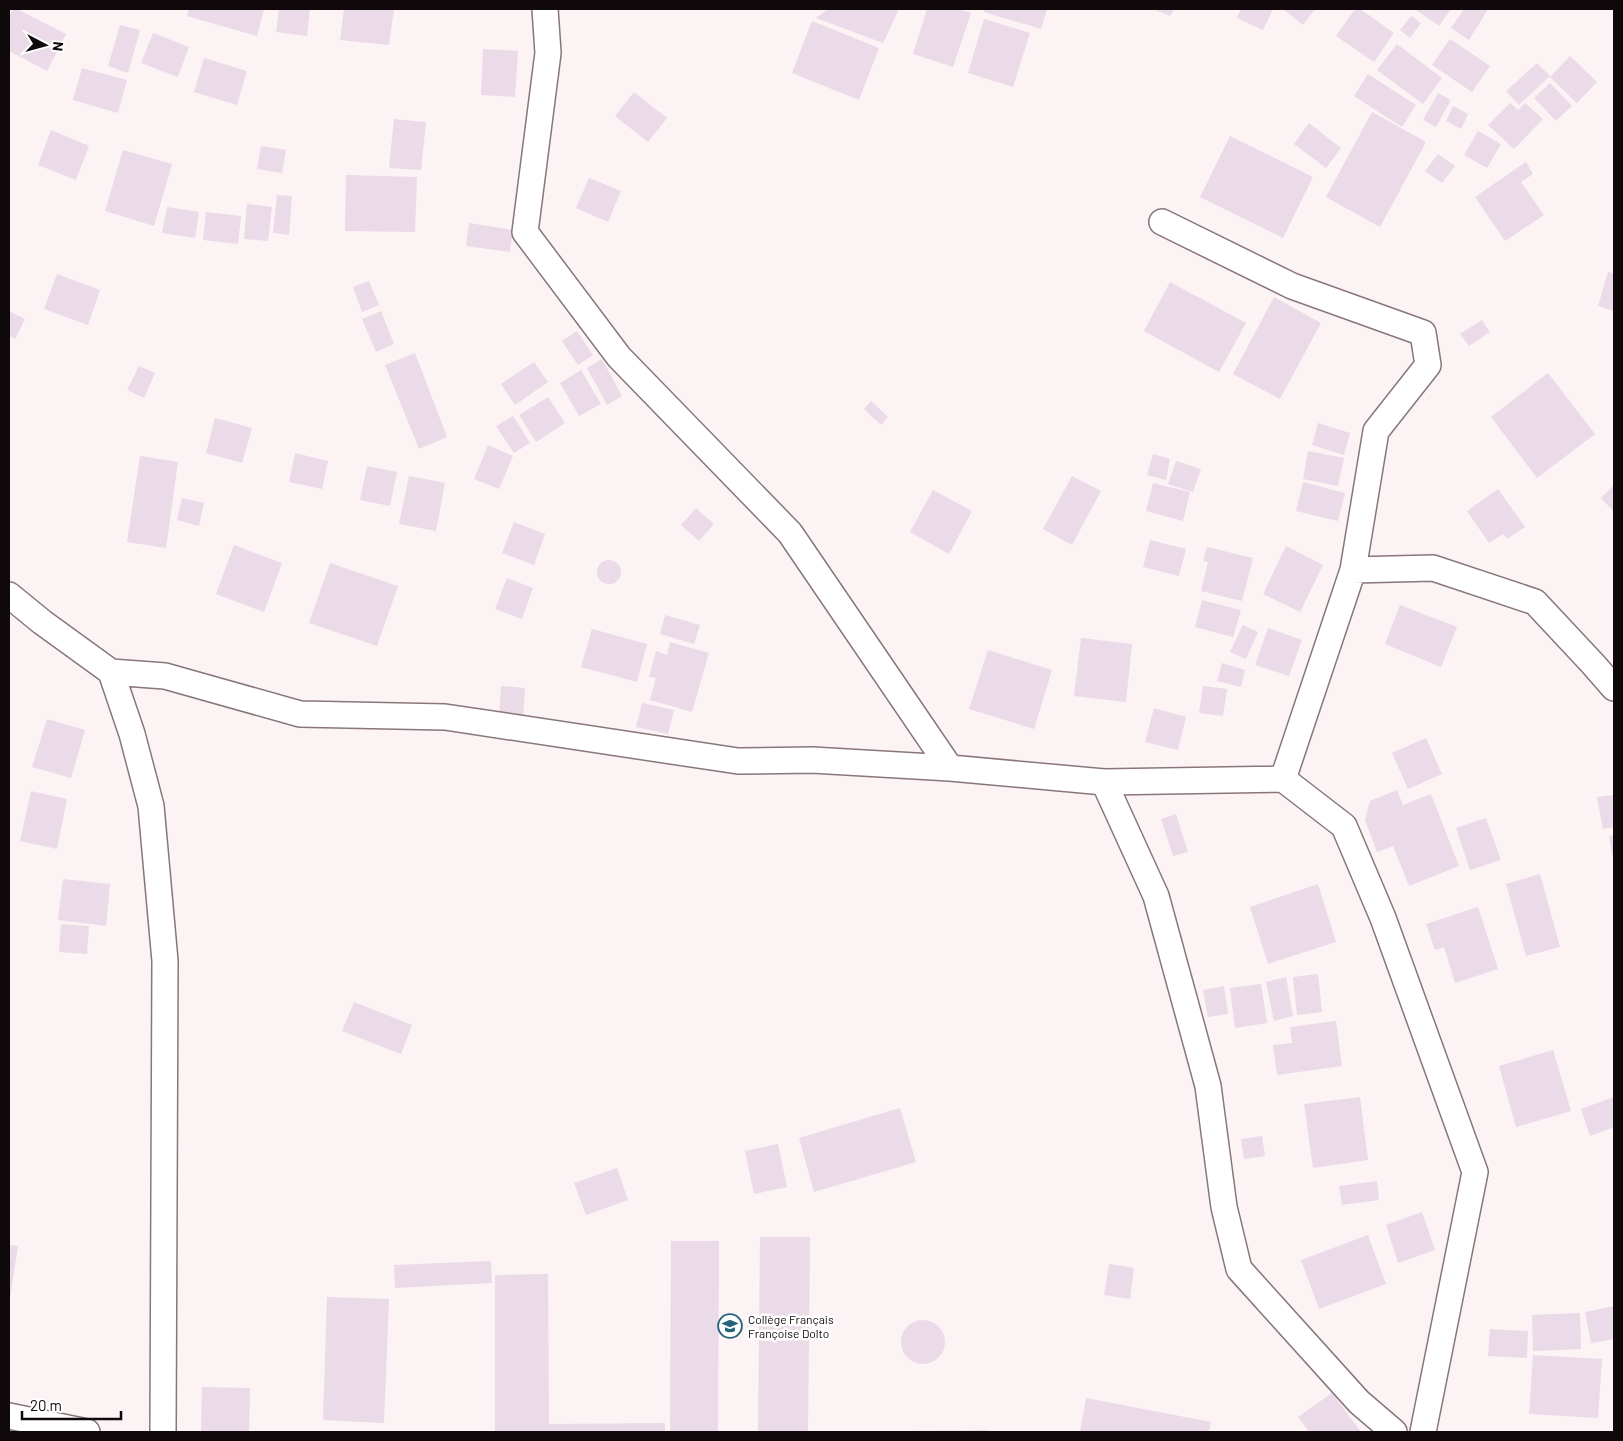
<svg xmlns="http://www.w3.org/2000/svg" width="1623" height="1441" font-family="Barlow,sans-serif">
<rect width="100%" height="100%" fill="#fcf3f5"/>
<path fill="#ebdae7" d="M13,9H17L66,34L47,71L9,51V16Z
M189,9H264L257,36L187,16Z
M279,9H310L307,36L276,32Z
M344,9H394L389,45L340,40Z
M828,9H899L883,43L816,18Z
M927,9H957L971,13L953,67L913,54Z
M985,9H1047L1041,29L984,12Z
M1153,9H1174L1170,16Z
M1241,9H1273L1263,30L1237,18Z
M1283,9H1315L1303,25Z
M1355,9H1360L1394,33L1374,62L1336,36Z
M1415,9H1451L1439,26Z
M1464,9H1488L1469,40L1451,28Z
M1411,16L1421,23L1410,38L1400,30Z
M984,19L1030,33L1013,87L968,73Z
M812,21L879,48L859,100L792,73Z
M120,25L140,30L128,73L108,66Z
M153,33L189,47L178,77L141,63Z
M1450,39L1490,66L1472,92L1432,65Z
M1397,44L1442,78L1423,104L1377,70Z
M483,49L518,51L515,97L481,95Z
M1570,56L1597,82L1577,103L1550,77Z
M204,58L247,71L237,105L194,92Z
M1537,63L1550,76L1519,105L1506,91Z
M82,68L127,80L118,113L73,100Z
M1368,74L1416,105L1402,127L1354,96Z
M1550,83L1572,106L1556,121L1534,98Z
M634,92L667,118L648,142L615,116Z
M1438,93L1451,100L1436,127L1423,120Z
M1510,103L1518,110L1525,103L1543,119L1514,149L1488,125Z
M1453,106L1468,114L1461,129L1446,121Z
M1372,112L1426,142L1380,227L1326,197Z
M394,119L426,122L421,170L389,168Z
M1309,123L1341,148L1326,168L1294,144Z
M51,130L89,146L76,180L38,165Z
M1478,131L1501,144L1487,168L1464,155Z
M1230,136L1313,177L1283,238L1200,197Z
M261,146L286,150L282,173L257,169Z
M123,150L172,164L154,226L105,211Z
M1438,154L1455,166L1442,183L1425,171Z
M1526,162L1533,174L1521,182L1544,215L1505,241L1475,197Z
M346,175L417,177L415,232L345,231Z
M589,178L621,191L608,222L576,208Z
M277,195L292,196L289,235L273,233Z
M247,204L272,207L268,241L244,239Z
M167,207L199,212L195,238L162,233Z
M206,212L241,216L238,244L203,240Z
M469,223L513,230L510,252L466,246Z
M1608,272L1614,274V311L1598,306Z
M57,274L100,290L88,325L44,309Z
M369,281L379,305L362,312L353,287Z
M1170,282L1246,323L1219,372L1144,331Z
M1274,297L1321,323L1280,399L1233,374Z
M9,311L25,319L15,339L9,335Z
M381,311L394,344L376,352L362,319Z
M1482,320L1490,332L1469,346L1460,334Z
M577,331L593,355L578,365L562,341Z
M415,353L447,437L419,449L385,365Z
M602,359L622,396L607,405L587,368Z
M534,362L548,382L515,405L501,384Z
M139,366L155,373L144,398L127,390Z
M581,370L601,404L579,416L560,383Z
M1548,373L1595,434L1537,478L1491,417Z
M548,397L565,423L536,442L519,415Z
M871,401L888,417L881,425L864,409Z
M513,416L530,443L514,453L496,426Z
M215,418L252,428L242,463L206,453Z
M1318,423L1350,433L1344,455L1312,445Z
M488,445L513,456L499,489L474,479Z
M1308,451L1344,458L1338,486L1303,479Z
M295,453L328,461L322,489L289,482Z
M1153,454L1170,459L1166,480L1147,475Z
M140,456L178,462L166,548L127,542Z
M1176,461L1201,469L1193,492L1168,484Z
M367,466L397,472L390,506L360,500Z
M409,476L445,483L436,531L399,524Z
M1072,476L1101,491L1072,545L1043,529Z
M1303,482L1345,493L1338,521L1296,511Z
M1153,483L1190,492L1183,521L1146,511Z
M1614,485V512L1601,498Z
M1498,489L1525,527L1507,539L1503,534L1489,543L1467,511Z
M933,490L972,511L949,554L910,532Z
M182,498L204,503L199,526L177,520Z
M696,508L714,524L699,541L681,525Z
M514,522L545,534L534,565L502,553Z
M1150,540L1186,549L1179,576L1143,567Z
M234,545L282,563L264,612L216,594Z
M1286,546L1323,565L1300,612L1263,594Z
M1207,547L1253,558L1242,601L1201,591L1208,562L1203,561Z
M597 572a12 12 0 1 1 24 0a12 12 0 1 1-24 0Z
M330,563L398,586L377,646L309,623Z
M507,578L533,588L522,619L495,609Z
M1202,600L1241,610L1233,637L1195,627Z
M1400,605L1457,627L1441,667L1385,644Z
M665,615L700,625L694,644L660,634Z
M1243,625L1258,632L1246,659L1230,652Z
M1268,628L1302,640L1289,676L1255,665Z
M592,629L647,644L637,682L581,667Z
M1081,638L1132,644L1126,702L1074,696Z
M670,642L709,653L692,712L650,700L656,678L649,677L656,651L667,655Z
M988,650L1052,670L1034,729L969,709Z
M1222,663L1245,670L1241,687L1217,681Z
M501,686L525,688L523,718L499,717Z
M1203,686L1227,689L1223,716L1199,713Z
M642,703L674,710L668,734L636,727Z
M1154,708L1186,717L1178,750L1145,742Z
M47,719L85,730L71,778L32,767Z
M1426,738L1442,774L1408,789L1392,753Z
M1397,790L1403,805L1431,794L1459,866L1409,886L1393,846L1377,852L1365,820L1370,801Z
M31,791L67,799L57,849L20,841Z
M1614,795V827L1603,829L1597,797Z
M1176,814L1188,852L1173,856L1161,819Z
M1486,818L1501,860L1470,870L1456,828Z
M1614,835V859H1613L1609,836Z
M1540,874L1560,947L1526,956L1506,884Z
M63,879L110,884L106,926L58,920Z
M1318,884L1336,942L1268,964L1250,907Z
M1478,907L1498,969L1455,983L1444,947L1435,950L1426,924Z
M61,924L89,926L87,954L59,952Z
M1318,974L1322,1012L1297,1015L1293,977Z
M1286,977L1293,1016L1274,1021L1266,982Z
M1261,984L1267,1023L1235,1028L1230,988Z
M1224,986L1228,1014L1208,1017L1203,990Z
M354,1002L412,1025L401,1054L342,1031Z
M1336,1021L1342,1066L1277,1075L1273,1045L1292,1043L1290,1027Z
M1553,1050L1571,1111L1516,1127L1499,1066Z
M1360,1097L1368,1160L1313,1168L1304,1104Z
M1614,1097V1127L1590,1136L1581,1109Z
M900,1108L916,1162L814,1192L799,1138Z
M1262,1136L1265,1156L1244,1159L1241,1139Z
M778,1144L787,1187L754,1194L745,1151Z
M617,1168L628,1200L586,1215L574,1183Z
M1377,1181L1379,1200L1342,1205L1339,1186Z
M1422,1212L1435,1250L1398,1263L1386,1225Z
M1368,1235L1386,1284L1319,1309L1301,1260Z
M760,1237H810L808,1432H758Z
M671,1241H719L718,1432H670Z
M9,1245L18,1246L10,1298H9Z
M491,1261L492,1283L395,1288L394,1265Z
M1109,1264L1134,1268L1130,1299L1104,1295Z
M548,1274L549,1424L665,1423V1432H495V1275Z
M327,1297L389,1299L384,1423L323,1420Z
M1614,1306V1339L1591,1343L1585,1312Z
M1580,1313L1581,1349L1533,1351L1532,1315Z
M901 1342a22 22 0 1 1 44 0a22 22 0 1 1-44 0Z
M1490,1329L1528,1331L1527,1358L1488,1356Z
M1533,1355L1602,1359L1598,1418L1529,1414Z
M202,1387L250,1388L249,1432H201Z
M1332,1393L1361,1432H1309L1298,1417Z
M1086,1398L1211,1422L1209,1432H1080Z
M989,1430V1432H903V1431Z"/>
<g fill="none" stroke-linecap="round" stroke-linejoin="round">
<g stroke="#89767a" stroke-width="28">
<path id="street" d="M545,9L548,53L525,232L619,357L790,533L950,768
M1162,222L1292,286L1423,333L1428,365L1376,431L1353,570
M9,595L42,622L111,672L132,734L151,806L165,961L163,1432
M111,672L165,676L300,714L445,717L738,761L812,760L950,768L1104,782L1283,779L1353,570L1433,568L1535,602L1593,664L1614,688
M1283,779L1344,826L1383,918L1475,1172L1423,1432
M1104,782L1156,896L1208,1086L1224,1207L1239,1269L1359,1402L1394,1432
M9,1416L87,1432"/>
</g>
<use href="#street" stroke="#fff" stroke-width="25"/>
</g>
<defs>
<g id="school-ring" transform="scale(1.25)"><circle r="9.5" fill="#fff" stroke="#26637a" stroke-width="1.5"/><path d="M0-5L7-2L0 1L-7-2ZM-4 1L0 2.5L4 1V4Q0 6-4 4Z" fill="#26637a"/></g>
</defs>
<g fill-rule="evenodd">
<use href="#school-ring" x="730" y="1326"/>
</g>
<g text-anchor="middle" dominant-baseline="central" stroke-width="5" stroke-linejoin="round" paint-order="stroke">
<g font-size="12" fill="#10090b" stroke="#fff" text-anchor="start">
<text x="748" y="1319">Collège Français<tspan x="748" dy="14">Françoise Dolto</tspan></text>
</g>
</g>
<rect width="1623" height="1441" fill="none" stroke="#10090b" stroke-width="20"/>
<g transform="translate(45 45) rotate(96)" stroke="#ffffff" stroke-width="4" paint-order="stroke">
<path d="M0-4L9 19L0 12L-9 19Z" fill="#10090b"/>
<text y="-8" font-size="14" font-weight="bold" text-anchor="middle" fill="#10090b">N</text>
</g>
<path d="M22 1411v8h99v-8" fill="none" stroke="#10090b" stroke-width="2.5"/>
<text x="30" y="1411" font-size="15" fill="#10090b" stroke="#ffffff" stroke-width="4" paint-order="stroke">20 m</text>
</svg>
